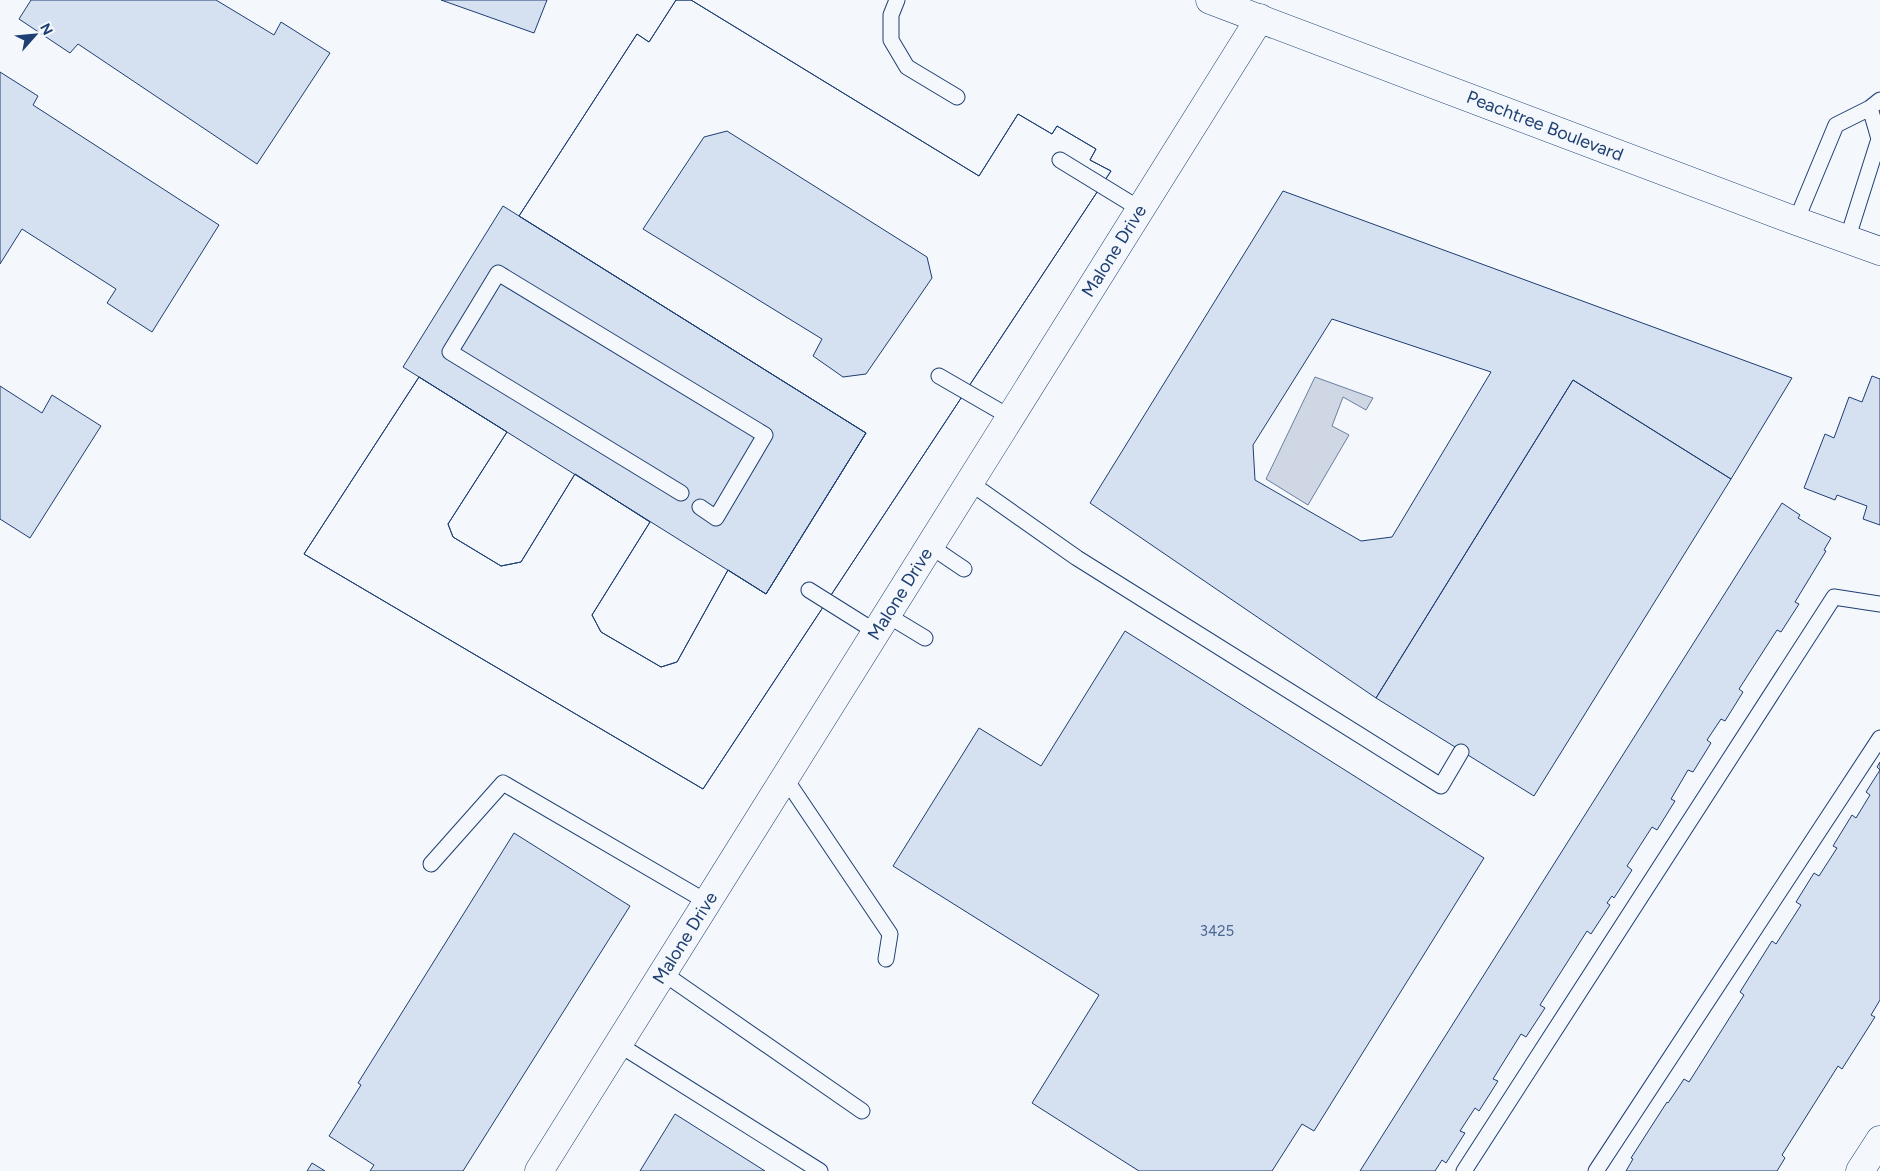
<svg xmlns="http://www.w3.org/2000/svg" width="1880" height="1171" font-family="Figtree,sans-serif">
<rect width="100%" height="100%" fill="#f4f7fb"/>
<path fill="#cfd7e4" stroke="#687fa3" d="M1315,377L1373,398L1366,410L1343,397L1332,426L1349,435L1308,505L1266,479Z"/>
<path fill="#d5e0f0" stroke="#1d3f73" fill-rule="evenodd" d="M31,0H216L274,35L281,22L330,53L257,164L78,44L70,53L19,19Z
M441,0H547L534,33Z
M676,0H691L979,176L1018,114L1052,134L1057,126L1096,149L1090,160L1111,171L703,789L304,554L419,377L507,432L448,524L453,537L501,566L521,562L575,474L650,522L592,615L601,632L661,667L677,662L728,570L766,594L866,433L519,216L637,34L649,42ZM727,131L927,257L932,278L866,374L843,377L813,356L822,339L643,229L704,137Z
M676,0H691L979,176L1018,114L1052,134L1057,126L1096,149L1090,160L1111,171L703,789L304,554L419,377L507,432L448,524L453,537L501,566L521,562L575,474L650,522L592,615L601,632L661,667L677,662L728,570L766,594L866,433L519,216L637,34L649,42Z
M0,72L38,96L33,105L219,225L152,332L107,303L116,289L22,229L0,264Z
M1283,191L1792,378L1731,479L1573,380L1376,698L1090,503ZM1332,319L1491,372L1392,537L1361,541L1255,480L1253,445Z
M503,206L866,433L766,594L403,367Z
M1872,376L1880,379V525L1863,519L1867,506L1837,495L1835,500L1804,488L1825,434L1834,438L1849,397L1862,402Z
M1573,380L1731,479L1534,796L1376,698Z
M0,386L42,413L52,395L101,426L30,538L0,519Z
M1782,503L1800,515L1798,518L1831,538L1824,550L1826,551L1795,602L1799,604L1781,632L1777,630L1739,689L1743,692L1725,721L1721,719L1707,740L1711,743L1693,772L1688,770L1671,799L1675,801L1657,830L1652,827L1627,866L1632,870L1614,898L1612,896L1607,903L1610,905L1591,934L1587,931L1540,1005L1545,1008L1526,1037L1521,1034L1493,1079L1498,1081L1479,1111L1475,1108L1460,1131L1465,1133L1446,1163L1442,1160L1435,1171H1360Z
M1125,631L1484,858L1314,1131L1302,1124L1272,1171H1139L1032,1103L1099,995L893,866L979,728L1041,766Z
M1880,762V1000L1871,1015L1875,1017L1842,1069L1838,1066L1782,1155L1785,1158L1777,1171H1626L1633,1159L1631,1158L1667,1102L1668,1103L1684,1079L1689,1082L1744,995L1740,992L1772,941L1776,944L1801,905L1796,902L1814,873L1819,876L1837,848L1833,846L1852,815L1856,818L1870,795L1866,792L1880,770L1877,767Z
M514,833L630,906L463,1171H370L374,1165L329,1136L361,1085L358,1083Z
M675,1114L765,1171H640Z
M312,1163L325,1171H307Z"/>
<g fill="none" stroke-linecap="round" stroke-linejoin="round">
<g stroke="#1d3f73" stroke-width="17">
<path id="service" d="M897,0L891,15V40L907,67L957,97
M1060,160L1140,209
M1796,221L1836,125L1870,108L1880,100
M1847,240L1879,139L1870,108
M939,376L1010,417
M969,482L1077,558L1441,786L1461,752
M681,493L450,352L498,273L765,435L716,518L700,507
M930,546L964,569
M809,590L876,632
M887,615L925,638
M785,778L890,934L886,959
M431,864L503,783L707,902
M663,973L862,1111
M618,1044L820,1171
M1464,1171L1834,597L1880,604
M1596,1171L1880,738"/>
</g>
<g stroke="#1d3f73" stroke-width="29">
<path id="minor" d="M539,1171L1260,18
M1860,1171L1880,1140"/>
</g>
<g stroke="#1d3f73" stroke-width="29">
<path id="trunk" d="M1210,0L1796,221L1880,251"/>
</g>
<use href="#service" stroke="#f4f7fb" stroke-width="15"/>
<use href="#minor" stroke="#f4f7fb" stroke-width="28"/>
<use href="#trunk" stroke="#f4f7fb" stroke-width="28"/>
</g>
<g text-anchor="middle" dominant-baseline="central" stroke-width="4" stroke-linejoin="round" paint-order="stroke">
<g font-size="15" fill="#4b6792">
<text x="1217" y="931">3425</text>
</g>
<g font-size="18" fill="#1d3f73" stroke="#f4f7fb">
<text transform="translate(1545 126) rotate(21)">Peachtree Boulevard</text>
<text transform="translate(1114 251) rotate(-58)">Malone Drive</text>
<text transform="translate(900 594) rotate(-58)">Malone Drive</text>
<text transform="translate(685 938) rotate(-58)">Malone Drive</text>
</g>
</g>
<g transform="translate(35 35) rotate(63)" stroke="#f4f7fb" stroke-width="4" paint-order="stroke">
<path d="M0-4L9 19L0 12L-9 19Z" fill="#1d3f73"/>
<text y="-8" font-size="14" font-weight="bold" text-anchor="middle" fill="#1d3f73">N</text>
</g>
</svg>
